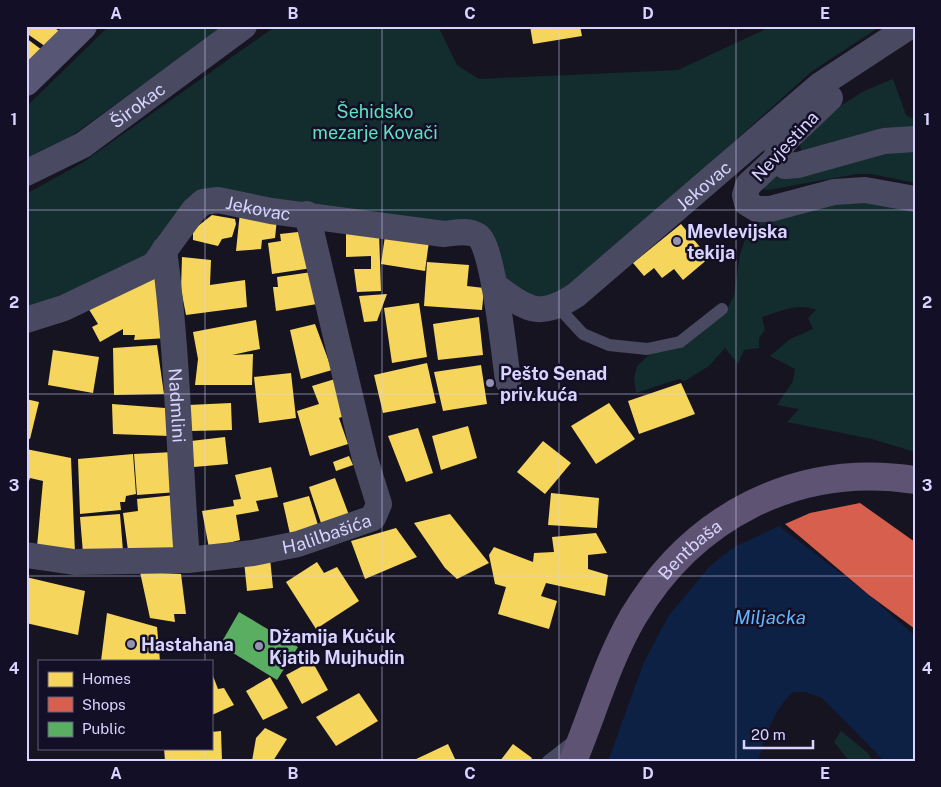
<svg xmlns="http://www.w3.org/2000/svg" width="941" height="787" font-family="'Public Sans',sans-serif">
<rect width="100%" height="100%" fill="#161421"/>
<path fill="#132c2d" d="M109,26H224L59,145L26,162V107Z
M276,26H438L457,65L479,79L678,70L772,26H881L811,72L562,297C542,298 516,296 504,277C498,266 496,247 493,235L213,195L156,251L109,281L26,307V194L82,163Z
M893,79L906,115L915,120V128L802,153L800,146L802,139L840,106L864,91Z
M915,143V183L871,174H857L768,190L763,189L769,177Z
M834,197L915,203V452L872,439L787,422L799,409L777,405L793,381L795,369L770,356L790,339L813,329L808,318L816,310C799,302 778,312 762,317L765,330L759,338V348L744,350L738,364L725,348L709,366L685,381L679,379L636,393L634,378L637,366L650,354L724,314L734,296L740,254L749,229L760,217Z
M841,731L868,753L872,761H849L834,742Z"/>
<path fill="#0d2144" d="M779,526L869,595L915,636V761H884L822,698L805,692H793C773,711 766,734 758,761H608L644,662L669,615L710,566L734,547Z"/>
<path fill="#f6d55c" d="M26,26H52L63,34L52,51L26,33Z
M530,26H580L582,36L533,44Z
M26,38L42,50L26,65Z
M240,212L277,219L275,238L262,240L261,249L236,251Z
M212,215L235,219L236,224L232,237L222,239L218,246L193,240V230Z
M681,224L709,258L683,280L674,269L662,278L654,268L644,276L633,263Z
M307,231L312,268L272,274L268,243L281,241L280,234Z
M379,232L381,291L357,292L354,269H371V256L346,257V233Z
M385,236L429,241L425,271L381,264Z
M182,257L211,260L210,285L245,280L247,307L186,315L181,289Z
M427,262L469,265L467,286L484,288L482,310L424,306Z
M159,271L167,338L134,340L135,335H123V329L100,342L92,327L98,324L85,303Z
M312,272L317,304L276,311L273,287H278L277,277Z
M387,294L377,321L364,322L359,296Z
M419,303L427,357L392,363L384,308Z
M479,317L483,355L438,360L433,324Z
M256,320L260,349L232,355L253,354L252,385H195L198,359L193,332Z
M315,324L332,370L301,379L290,330Z
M157,345L164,394L114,395L113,348Z
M53,350L99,357L93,393L48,385Z
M427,363L436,403L383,413L374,375Z
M481,365L487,404L443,411L434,372Z
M291,373L296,418L259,423L254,377Z
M335,379L347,415L339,418L348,444L310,456L297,411L319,404L312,386Z
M681,383L695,414L639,434L628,401Z
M26,399L39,402L30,439L26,438Z
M231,403L232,430L191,431L188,405Z
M609,403L635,439L596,464L571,426Z
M112,404L165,408L170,436L113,434Z
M468,426L477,458L441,470L432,436Z
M418,428L433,473L406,482L388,436Z
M225,437L228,464L194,467L191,441Z
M543,441L571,463L545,494L517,472Z
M26,449L71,458L75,553L37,547L43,481L30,478L26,491Z
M174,452L178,492L137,495L134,454Z
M133,454L136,494L126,496L125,502H120L121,510L80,514L78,459Z
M349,456L353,465L336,471L333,462Z
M271,467L278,497L256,501L259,511L236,515L240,540L209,548L202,511L234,506L233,500L241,499L235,475Z
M335,478L352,523L324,532L309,487Z
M551,493L599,498L597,528L548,525Z
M175,495L181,555L129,558L123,513L138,511L137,499Z
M309,496L318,525L290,534L283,503Z
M120,514L123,551L83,553L80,517Z
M450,514L489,563L457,579L445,568L414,523Z
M396,528L417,557L365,579L351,541Z
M596,533L607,553L588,555V569L608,575L605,596L546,583L541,596L557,601L549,629L498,614L506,587L495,584L489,555L494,547L533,562L534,553L554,552L552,537Z
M270,558L273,588L247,591L244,561Z
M317,562L324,573L337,567L359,601L316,629L286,582Z
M140,572L181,574L186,614H174L175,622L150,618Z
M26,577L85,591L78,635L26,623Z
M107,613L157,627L160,661H101Z
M312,661L328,690L302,704L286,675Z
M213,676L218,689L224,688L234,705L212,715Z
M270,677L288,708L263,720L246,691Z
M359,693L378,721L336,746L316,717Z
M265,728L287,739L273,761H252L256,738Z
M221,731L222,761H165L164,748H211V732Z
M448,744L456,761H412Z
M513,744L532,758L530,761H500Z"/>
<path fill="#d6604d" d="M860,503L915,542V629L869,595L785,524L810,513Z"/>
<path fill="#5aae61" d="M239,612L298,647L277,680L220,645Z"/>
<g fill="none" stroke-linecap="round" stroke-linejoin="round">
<path stroke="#4a4962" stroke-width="12" d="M558,307L583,334L609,345L647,349L680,342L722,309
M548,761L575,740"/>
<g stroke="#4a4962" stroke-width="26">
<path d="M830,98L789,137L779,148L775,160L748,185L745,195L747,203L757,209H770L834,192L865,190L915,199"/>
<path d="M775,160L785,166L798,165L884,141L915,139"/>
<path id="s1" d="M26,173L83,145L244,26"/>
<path id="s2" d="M164,250C178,353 179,457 187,560"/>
<path id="s3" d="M494,285C527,309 538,320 576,295L820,85L910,26"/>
<path id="s4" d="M26,320L64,308L154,265L194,210L203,202L218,200L271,211L444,234C455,233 468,229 478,236C493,245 505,359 508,381"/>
<path id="s5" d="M26,555L74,562L187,560L253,553L298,544L373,518L379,504L365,459L307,214"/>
</g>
<path stroke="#575674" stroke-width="28" d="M26,82L83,26"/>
<path stroke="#5e5373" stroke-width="28" id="s6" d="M573,761C593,713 607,662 633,617C693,516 797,462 915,480"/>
</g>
<path fill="none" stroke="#d9d4ff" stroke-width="1" stroke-opacity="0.55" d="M205,26V661M382,26V761M559,26V761M736,26V761M26,210H915M26,394H915M26,576H915M205,748V761"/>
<g fill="#9591b1" stroke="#130f26" stroke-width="2">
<circle cx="677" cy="241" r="5"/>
<circle cx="490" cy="383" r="5"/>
<circle cx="131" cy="644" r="5"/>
<circle cx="259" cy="646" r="5"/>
</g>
<g text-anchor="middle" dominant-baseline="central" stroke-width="5" stroke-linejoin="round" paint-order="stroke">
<g font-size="18" fill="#d9d4ff" stroke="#130f26">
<text stroke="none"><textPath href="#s1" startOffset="131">Širokac</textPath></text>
<text transform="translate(785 146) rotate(-47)">Nevjestina</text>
<text stroke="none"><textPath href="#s3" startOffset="260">Jekovac</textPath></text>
<text stroke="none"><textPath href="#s4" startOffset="276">Jekovac</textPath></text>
<text stroke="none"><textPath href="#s2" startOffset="156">Nadmlini</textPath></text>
<text stroke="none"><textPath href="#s5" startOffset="304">Halilbašića</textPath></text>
<text stroke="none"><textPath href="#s6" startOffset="245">Bentbaša</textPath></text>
</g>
<g font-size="18" fill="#5fe0c0" stroke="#130f26">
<text x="375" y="111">Šehidsko<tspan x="375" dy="21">mezarje Kovači</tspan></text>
</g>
<g font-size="18" font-weight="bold" fill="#d9d4ff" stroke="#130f26" text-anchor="start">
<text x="687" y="231">Mevlevijska<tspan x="687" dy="21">tekija</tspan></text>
<text x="500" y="373">Pešto Senad<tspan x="500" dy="21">priv.kuća</tspan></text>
<text x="269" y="636">Džamija Kučuk<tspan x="269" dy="21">Kjatib Mujhudin</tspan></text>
<text x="141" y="644">Hastahana</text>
</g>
<g font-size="19" font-style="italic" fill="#62b6ff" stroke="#130f26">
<text x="770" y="617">Miljacka</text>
</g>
</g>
<rect width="941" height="787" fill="none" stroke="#130f26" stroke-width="55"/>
<rect x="38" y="660" width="175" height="90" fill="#130f26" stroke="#625e7d"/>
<rect x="48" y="672" width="25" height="15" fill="#f6d55c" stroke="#625e7d"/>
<text x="82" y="684" font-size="15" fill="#d9d4ff">Homes</text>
<rect x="48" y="697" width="25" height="15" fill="#d6604d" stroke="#625e7d"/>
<text x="82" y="710" font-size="15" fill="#d9d4ff">Shops</text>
<rect x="48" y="722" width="25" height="15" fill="#5aae61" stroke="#625e7d"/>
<text x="82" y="734" font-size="15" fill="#d9d4ff">Public</text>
<path d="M744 740v8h69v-8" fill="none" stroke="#d9d4ff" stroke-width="2.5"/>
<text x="751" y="740" font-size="15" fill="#d9d4ff" stroke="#130f26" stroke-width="4" paint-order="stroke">20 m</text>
<rect x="28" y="28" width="886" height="732" fill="none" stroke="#d9d4ff" stroke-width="2"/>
<g font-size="16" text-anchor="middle" font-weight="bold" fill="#d9d4ff">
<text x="116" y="19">A</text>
<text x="293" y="19">B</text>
<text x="470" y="19">C</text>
<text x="648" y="19">D</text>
<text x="825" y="19">E</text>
<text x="14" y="125">1</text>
<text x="927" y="125">1</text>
<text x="14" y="308">2</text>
<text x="927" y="308">2</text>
<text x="14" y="491">3</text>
<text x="927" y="491">3</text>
<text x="14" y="674">4</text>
<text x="927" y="674">4</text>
<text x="116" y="779">A</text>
<text x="293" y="779">B</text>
<text x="470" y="779">C</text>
<text x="648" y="779">D</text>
<text x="825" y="779">E</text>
</g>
</svg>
